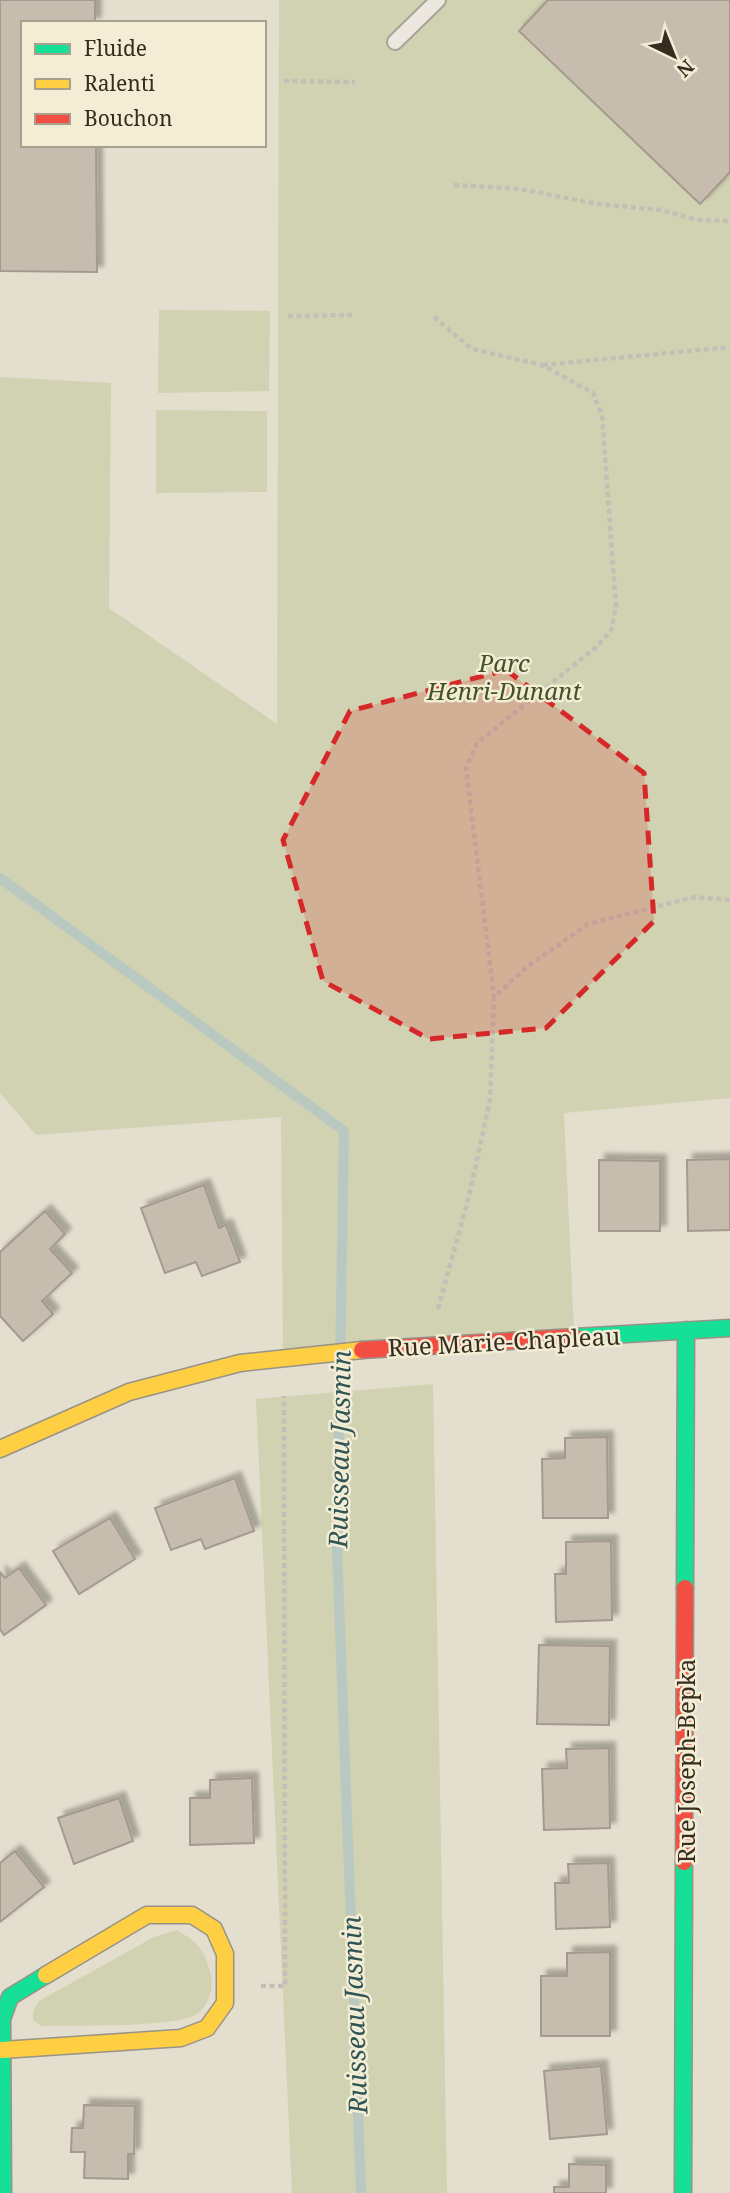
<svg xmlns="http://www.w3.org/2000/svg" width="730" height="2193" font-family="'Noto Serif',serif">
<defs>
<filter id="shadow"><feDropShadow dx="6" dy="-6" stdDeviation="2" flood-color="#0004"/></filter>
</defs>
<rect width="100%" height="100%" fill="#e4dece"/>
<path fill="#d0d2b1" d="M279,0H730V1098L564,1113L574,1332L283,1351L281,1117L36,1135L0,1093V377L111,383L109,608L277,724Z
M159,310L270,311L269,391L158,393Z
M156,410L267,411V492L156,493Z
M433,1384L447,2193H292L256,1399Z
M177,1930C200,1944 204,1949 211,1975C214,1988 208,2006 197,2014C175,2028 73,2025 41,2026L33,2020V2011L39,2001L154,1937Z"/>
<g fill="none" stroke-linecap="round" stroke-linejoin="round">
<path stroke="#b9c8c0" stroke-width="10" d="M0,878L344,1131L337,1547L361,2193"/>
</g>
<path fill="#c7bdaf" stroke="#a49a8d" stroke-width="2" filter="url(#shadow)" d="M0,0H95V23H23V145H96L97,272L0,271Z
M548,0H730V172L700,204L519,31Z
M730,1159V1230L688,1231L687,1160Z
M599,1160L660,1161V1231H599Z
M204,1185L219,1228L226,1225L240,1262L202,1276L196,1262L165,1273L141,1208Z
M45,1211L65,1234L50,1249L72,1273L42,1301L53,1314L23,1341L0,1316V1252Z
M607,1437L608,1518H543L542,1459L565,1458V1438Z
M235,1478L254,1531L205,1549L201,1539L171,1550L155,1508Z
M110,1518L135,1559L79,1594L53,1551Z
M611,1541L612,1620L556,1622L555,1574H566V1542Z
M19,1568L46,1605L4,1635L0,1629V1572L5,1578Z
M539,1645L610,1646L609,1725L537,1724Z
M609,1748L610,1828L544,1830L542,1769L567,1768L566,1749Z
M252,1778L254,1843L190,1845V1798H210V1780Z
M119,1798L133,1841L74,1864L58,1818Z
M15,1851L44,1887L0,1922V1863Z
M608,1863L610,1927L556,1929L555,1883H569L568,1864Z
M610,1952V2036H541V1976H567V1953Z
M601,2066L607,2134L550,2139L544,2071Z
M84,2105L135,2106L134,2154H128V2179L84,2178L85,2152H71L72,2128H83Z
M569,2164L606,2165V2193H554V2187H569Z"/>
<g fill="none" stroke-linecap="round" stroke-linejoin="round">
<g stroke="#a9a397" stroke-width="18">
<path id="lane" d="M395,42L438,0"/>
</g>
<g stroke="#989287" stroke-width="19">
<path id="fast" d="M575,1337L730,1328
M685,1588L686,1330
M3,2193L2,2019L10,1997L46,1975
M683,2193L684,1862"/>
</g>
<g stroke="#989287" stroke-width="19">
<path id="slow" d="M0,1449L129,1392L240,1363L362,1350
M2,2050L181,2038L207,2028L225,2003V1954L214,1929L192,1915H147L46,1975"/>
</g>
<g stroke="#989287" stroke-width="19">
<path id="jam" d="M362,1350L575,1337
M684,1862L685,1588"/>
</g>
<path stroke="#c4bfb6" stroke-width="4.5" stroke-dasharray="5 3.5" stroke-linecap="butt" d="M284,81L355,82
M454,185L520,189L598,204L661,210L698,220L730,221
M288,316L352,315
M434,317L472,349L542,365L593,393L602,415L616,607L611,631L595,648L477,743L466,768L494,997
M543,365L730,347
M438,1309L469,1196L490,1100L494,997L527,967L588,924L694,897L730,900
M261,1986H285L284,1396"/>
<use href="#lane" stroke="#ece8df" stroke-width="14"/>
<use href="#fast" stroke="#16e098" stroke-width="16"/>
<use href="#slow" stroke="#ffcf43" stroke-width="16"/>
<use href="#jam" stroke="#f24e42" stroke-width="16"/>
</g>
<path fill="#d62828" fill-opacity="0.2" stroke="#d62828" stroke-width="5" stroke-dasharray="14 9" stroke-linejoin="round" d="M506,670L644,773L654,921L546,1028L429,1039L323,981L283,840L350,711Z"/>
<g text-anchor="middle" dominant-baseline="central" stroke-width="5" stroke-linejoin="round" paint-order="stroke">
<g font-size="24" font-style="italic" fill="#445227" stroke="#f3edd5">
<text x="504" y="662">Parc<tspan x="504" dy="28">Henri-Dunant</tspan></text>
</g>
<g font-size="24" fill="#372c1f" stroke="#f3edd5">
<text transform="translate(504 1341) rotate(-3)">Rue Marie-Chapleau</text>
<text transform="translate(685 1761) rotate(-90)">Rue Joseph-Bepka</text>
</g>
<g font-size="26" font-style="italic" fill="#305555" stroke="#f3edd5">
<text transform="translate(339 1449) rotate(-89)">Ruisseau Jasmin</text>
<text transform="translate(354 2015) rotate(-92)">Ruisseau Jasmin</text>
</g>
</g>
<rect x="21" y="21" width="245" height="126" fill="#f3edd5" stroke="#a8a08c" stroke-width="2"/>
<rect x="35" y="44" width="35" height="10" fill="#16e098" stroke="#a8a08c" stroke-width="2"/>
<text x="84" y="56" font-size="21" fill="#372c1f">Fluide</text>
<rect x="35" y="79" width="35" height="10" fill="#ffcf43" stroke="#a8a08c" stroke-width="2"/>
<text x="84" y="91" font-size="21" fill="#372c1f">Ralenti</text>
<rect x="35" y="114" width="35" height="10" fill="#f24e42" stroke="#a8a08c" stroke-width="2"/>
<text x="84" y="126" font-size="21" fill="#372c1f">Bouchon</text>
<g transform="translate(674 56) rotate(137)" stroke="#f3edd5" stroke-width="5" paint-order="stroke">
<path d="M0-5L12 26L0 18L-12 26Z" fill="#372c1f"/>
<text y="-10" font-size="19" font-weight="bold" text-anchor="middle" fill="#372c1f">N</text>
</g>
</svg>
